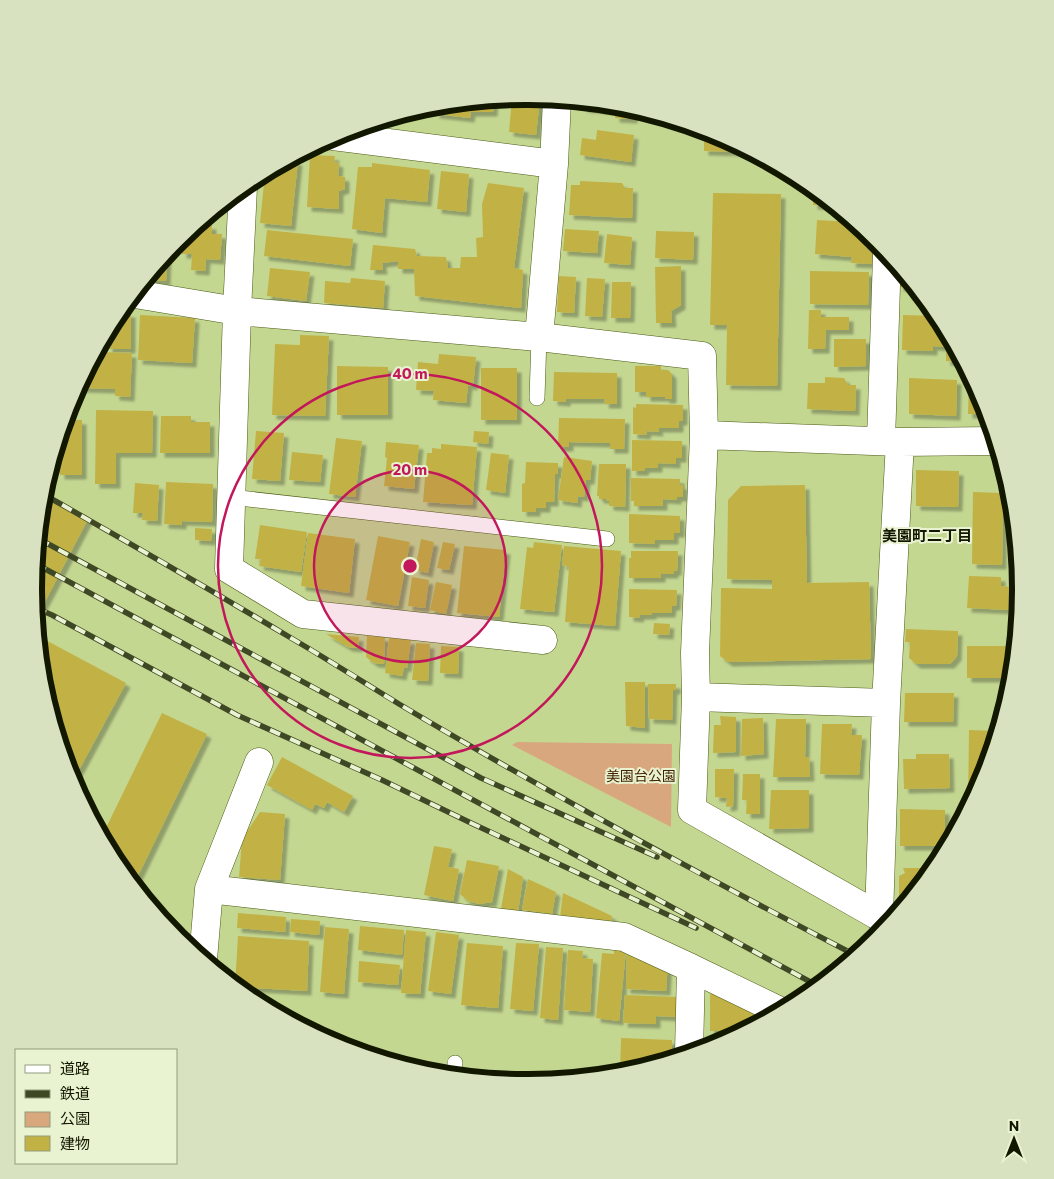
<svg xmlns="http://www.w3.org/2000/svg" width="1054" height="1179" font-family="Commissioner,'Noto Sans JP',sans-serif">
<defs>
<filter id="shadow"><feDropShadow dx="4.5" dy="4.5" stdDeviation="1" flood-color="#0004"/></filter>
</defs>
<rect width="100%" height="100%" fill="#c4d791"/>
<path fill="#d9a77e" d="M517,742L672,744L671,827L512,745Z"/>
<path fill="#c2b245" filter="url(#shadow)" d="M527,96L540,97L536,135L509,132L512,98Z
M494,99L493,112H471L470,118L435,114L436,105Z
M583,102L606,104V110L583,108Z
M616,105L624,106L634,109L633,119L615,118Z
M597,130L634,135L631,162L580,155L582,138L596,140Z
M704,130L716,134L749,152L704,151Z
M310,155L335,156L334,162L339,163L338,176L345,177V189L339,191V209L307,207Z
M289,160L298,161L291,226L260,223L265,173Z
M372,163L430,170L427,202L385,198L382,233L352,229L358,167H372Z
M441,171L469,174L466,212L437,209Z
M580,181L622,183L625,188H633L632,218L569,215L571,185H580Z
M488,183L524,188L514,268L523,270L521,308L415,296L414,269H398V261L382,263L383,270H370L373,245L415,249L417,256L446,257L448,268H460L461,257H477L476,238L483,237L482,204Z
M813,189L834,206L813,205Z
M713,193L781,194L777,386L726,385L727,325H710Z
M817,220L853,222L868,234L867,250H873L872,264L851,263L852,257L815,254Z
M198,225H212V234H222L220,260L206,259L205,271L191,270L192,254H182L183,236Z
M565,229L599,231L597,253L563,251Z
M267,230L353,239L350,266L264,256Z
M656,231L694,232L693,260L655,258Z
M607,234L632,237L630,265L604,263Z
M167,254L166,281L146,280L163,260Z
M681,266V305L671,311L672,323H656L655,267Z
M270,268L310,272L306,301L267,296Z
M899,270L914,288L899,287Z
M810,271L869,272L868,305L810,304Z
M559,276L576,277L574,313L557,312Z
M351,278L385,281L383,308L324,303L325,281L350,283Z
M587,278L605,279L602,317L585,316Z
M612,282H631L630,318H611Z
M809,310H821V317H849V330H826L825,349H808Z
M119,313H131V349H108V332Z
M140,315L195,318L192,363L138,360Z
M903,315L938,316L962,362L946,361V347L933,346V351L902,350Z
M300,335L329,336L325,416L272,415L275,344L300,345Z
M834,339H866V366L834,367Z
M97,352L132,353L130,397L115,396V389L78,388Z
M439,354L476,357L473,386L468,385L466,403L433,400L434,391L416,390L418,362L438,364Z
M337,366L388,367V415H337Z
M635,366H661V370H668L672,374V399H665V397H646V392H635Z
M481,368H517V420H481Z
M554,372L617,373V404H604L605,399H566V402L553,401Z
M825,377L844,378L848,385H856L855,411L807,409L808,383H825Z
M909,378L957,380L956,416L909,414Z
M969,380H971L983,401L987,414H968Z
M636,404L683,405V421H679V428H658L659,432L647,431L646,435L633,434V407L636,408Z
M96,410L153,411L152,453H116V484H95Z
M161,416H191V422H210V453H160Z
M559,418L625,419L624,449H610V443L569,442V447H558Z
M65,420H82V475H60V468H51Z
M256,431L284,433L280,481L252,479Z
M474,431L489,432L488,444L473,442Z
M336,438L362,441L355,497L329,494Z
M632,440L682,441V458H676V464L658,463V468H645L644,471H632Z
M386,442L419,445L414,489L384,486L387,458L385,457Z
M441,444L477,447L472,505L423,502L427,453H432V448L441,449Z
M292,452L323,455L320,482L289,480Z
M491,453L509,455L505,493L486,490Z
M564,457L592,461L590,480H586L584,497L578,496L577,503L558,500Z
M526,462L558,463V474H555L554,502H546V508H536V512H522V484L525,483Z
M599,464H626L625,507L609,506V501H607L606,499H599V496H597Z
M916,470L959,471L958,507L916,506Z
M631,478L680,479V485H683V497H677V500L663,499V506H634V501H631Z
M166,482L213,484L212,522L182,521V525L164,524Z
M135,483L159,485L157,521L142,520L143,513H133Z
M805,485L807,583L869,582L871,659L728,662L720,656L721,588L772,589V580L727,579L728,500L741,486Z
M43,492L89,517L37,617L34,589Z
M973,492L1003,493L1002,565L972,564Z
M629,514L680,516V533H674V540H655V544L629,543Z
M260,525L307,532L301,572L259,566L261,559H255Z
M195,528L212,529L211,541L195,540Z
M308,533L355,539L349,593L301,586Z
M378,536L410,542L398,606L366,600Z
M421,539L434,542L428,573L415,570Z
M443,542L455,544L449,570L437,568Z
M534,542L562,545L554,612L520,609L527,547L533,548Z
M464,546L506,550L499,617L457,613Z
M564,546L621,551L615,626L565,622L569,567L562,565Z
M631,551H678L677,571H674V574H661V578H629V558H631Z
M969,576L1001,577V586L1012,587L1011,610L967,608Z
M412,577L429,580L425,608L408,606Z
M436,582L452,585L446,614L430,610Z
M629,589L677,590L676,606H672L671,613H652V615H640L639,618L629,617Z
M654,623L670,624L669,635L653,634Z
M906,629L958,631L957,656L950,664H916L909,658L910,642H905Z
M326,634L359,637L358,648L348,647Z
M38,636L126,683L73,781L43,685Z
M367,636L385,637L384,664L374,663L366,657Z
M389,638L411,640L407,668L404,667L402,676L385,673Z
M416,643L430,644L428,681L412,680Z
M441,646L459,647L458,674L440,673Z
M967,646H1011V678H967Z
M625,682H645V728L626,726Z
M648,684H676V690H673L672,720L649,719Z
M905,693H954L953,722H904Z
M162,713L207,734L134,884L117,863L98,829L104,832Z
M720,716L736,717V752L713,753L714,725H721Z
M763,718L764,754L741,756L742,719Z
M776,719H806L805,757H809L810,777H773Z
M822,724H852L851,735H862L859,775L820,774Z
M969,730L997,731L983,779L968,806Z
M916,754H949L950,788L904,789L903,759H916Z
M282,757L353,796L344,812L327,802L324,808L315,804L312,810L267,785Z
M715,769H734L733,806L726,807L727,798L715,797Z
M743,774H760V814H746L747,800H742Z
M771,790H809V828L769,829Z
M900,809L945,810V846H900Z
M260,812L285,814L280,880L239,877L242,839Z
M434,846L452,849L448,867L459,869L453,901L424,895Z
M467,860L499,866L492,902L479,904L468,901L460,894Z
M903,868H933L904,903H899V876L905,873Z
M508,869L523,877L518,912L501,909Z
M528,879L556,892L552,914L522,910Z
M563,893L612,916L611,922L560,917Z
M238,913L286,917L285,932L237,928Z
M291,919L320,921L319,935L290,932Z
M360,926L404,930L402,955L358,950Z
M325,927L349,929L344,994L320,992Z
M406,930L426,932L420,994L401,993Z
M436,932L459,935L451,994L428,991Z
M238,936L309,941L307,991L237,987L235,985Z
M467,943L503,946L498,1008L461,1005Z
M516,943L539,944L533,1011L510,1009Z
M546,947L563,948L558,1020L540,1018Z
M614,949L626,950L619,1021L596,1018L602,953L614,954Z
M568,950L583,951L582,958L593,959L590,1012L564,1010Z
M627,951L668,961L666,991L626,989Z
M359,961L400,965L398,985L358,982Z
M710,994H736L773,1014L732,1036V1031H710Z
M625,995L678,997L677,1017L656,1016V1024L623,1023Z
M621,1038L672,1040V1059L620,1074Z"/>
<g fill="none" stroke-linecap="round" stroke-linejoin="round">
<g stroke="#4a5a13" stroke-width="16">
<path id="lane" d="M537,398L539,337
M230,497L607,539
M454,1076L455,1063"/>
</g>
<g stroke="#4a5a13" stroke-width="29">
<path id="street" d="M333,136L554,164
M243,187L237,311L229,569L303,614L543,640
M135,294L237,311L539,337L702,356L704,435L695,653L696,697L692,810L889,922
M539,337L554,164L557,99
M704,435L900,442L995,441
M881,441L887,255
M696,697L886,703
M209,889L624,937L691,968L689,1053
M879,917L886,703L900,442
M203,959L209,889L259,762
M691,968L780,1011"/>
</g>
<use href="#lane" stroke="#fff" stroke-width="15"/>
<use href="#street" stroke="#fff" stroke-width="28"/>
<g stroke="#3f4825" stroke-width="5.5">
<path id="rail" d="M43,494C126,541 209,589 291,638C327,659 363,682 399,704C548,793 701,875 855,955
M39,539L481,778L657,857
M36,564L818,986
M36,608L52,615L237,715L382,780L471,823L696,928"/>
</g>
<use href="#rail" stroke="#e9f3d1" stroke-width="4" stroke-dasharray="11" stroke-linecap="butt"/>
</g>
<circle cx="410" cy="566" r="96" fill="#c2185b" fill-opacity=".12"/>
<g fill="none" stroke="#c2185b" stroke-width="2.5">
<circle cx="410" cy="566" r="96"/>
<circle cx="410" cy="566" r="192"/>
</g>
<g text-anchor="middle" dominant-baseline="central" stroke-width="4" stroke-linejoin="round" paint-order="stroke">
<g font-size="14" fill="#432405" stroke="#e9f3d1">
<text x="641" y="775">美園台公園</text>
</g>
<g font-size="15" font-weight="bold" fill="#121800" stroke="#e9f3d1">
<text x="927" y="535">美園町二丁目</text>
</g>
</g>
<path d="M0 0H1054V1179H0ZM526 105H528A484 484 0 0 1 1012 589V590A484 484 0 0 1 528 1074H526A484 484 0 0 1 42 590V589A484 484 0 0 1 526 105Z" fill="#d8e1c0" fill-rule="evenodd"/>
<path fill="none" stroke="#121800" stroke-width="6" d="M526 105H528A484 484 0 0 1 1012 589V590A484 484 0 0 1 528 1074H526A484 484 0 0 1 42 590V589A484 484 0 0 1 526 105Z"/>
<circle cx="410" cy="566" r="8" fill="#c2185b" stroke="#e9f3d1" stroke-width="2.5"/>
<g font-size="15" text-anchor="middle" font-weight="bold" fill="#c2185b" stroke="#e9f3d1" stroke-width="4" stroke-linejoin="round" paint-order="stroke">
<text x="410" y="379">40 m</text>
<text x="410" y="475">20 m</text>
</g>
<rect x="15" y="1049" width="162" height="115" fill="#e9f3d1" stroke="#939b7d"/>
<rect x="25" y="1065" width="25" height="8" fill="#ffffff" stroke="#939b7d"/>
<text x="60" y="1074" font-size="15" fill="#121800">道路</text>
<rect x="25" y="1090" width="25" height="8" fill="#3f4825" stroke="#939b7d"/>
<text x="60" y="1099" font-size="15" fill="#121800">鉄道</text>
<rect x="25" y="1112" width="25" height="15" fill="#d9a77e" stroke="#939b7d"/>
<text x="60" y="1124" font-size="15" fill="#121800">公園</text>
<rect x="25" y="1136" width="25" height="15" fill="#c2b245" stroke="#939b7d"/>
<text x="60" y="1149" font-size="15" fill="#121800">建物</text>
<g transform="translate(1014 1139)" stroke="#e9f3d1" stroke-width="4" paint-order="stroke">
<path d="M0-4L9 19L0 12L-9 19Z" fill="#121800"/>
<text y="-8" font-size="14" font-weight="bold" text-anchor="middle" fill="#121800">N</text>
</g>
</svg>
